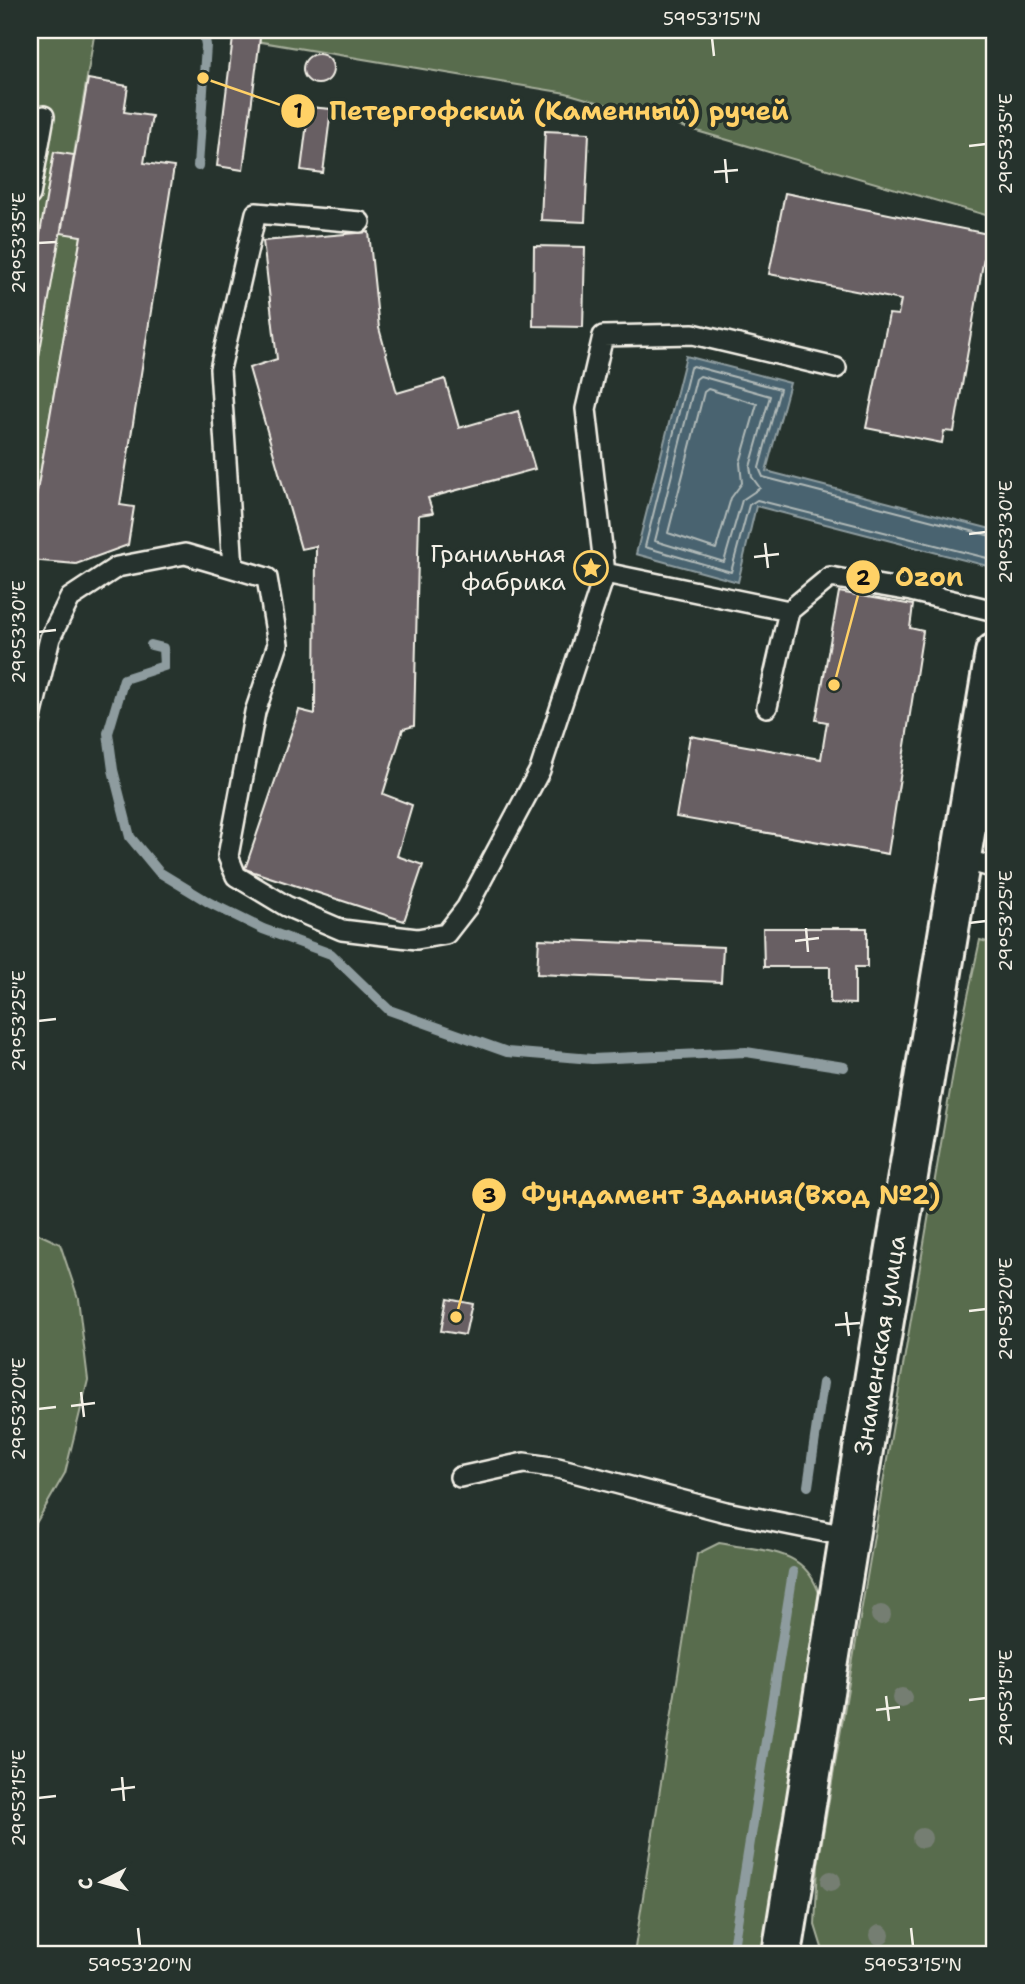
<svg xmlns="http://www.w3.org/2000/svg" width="1025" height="1984" font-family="'Shantell Sans',sans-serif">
<rect width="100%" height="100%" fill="#26332d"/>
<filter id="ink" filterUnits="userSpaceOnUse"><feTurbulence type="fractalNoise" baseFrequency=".0143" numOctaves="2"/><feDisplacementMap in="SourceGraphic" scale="14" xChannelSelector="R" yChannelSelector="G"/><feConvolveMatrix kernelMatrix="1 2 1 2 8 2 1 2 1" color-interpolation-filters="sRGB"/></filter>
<g filter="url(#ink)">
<path fill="#596c4e" stroke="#a6ae9b" stroke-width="2" d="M30,30H95L61,232L81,236L30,532Z
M190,30H995V181L989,216L566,93Z
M980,940L995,944V1954H824L815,1925L818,1864L959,1038Z
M30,1230L60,1244L78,1298L88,1380L65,1473L35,1525L30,1527Z
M719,1543C772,1553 810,1547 823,1607L767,1954H634L697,1554Z"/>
<path fill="#4a646f" stroke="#8e9c9f" stroke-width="2" d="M686,356L790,383L766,471L995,530V568L756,506L738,582L636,554Z"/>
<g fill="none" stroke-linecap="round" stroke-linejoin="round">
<path stroke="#b0b9b8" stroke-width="2" d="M700,376L770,396L750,467L752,477L760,488L742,500L724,562L655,541L696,379Z
M708,389L757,404L740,463L742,483L731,498L716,549L668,533L704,392Z
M995,537L763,477L759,468L780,389L693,366L690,368L645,547L731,572L749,505L757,500L995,560"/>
<path stroke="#8e9c9f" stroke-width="10" d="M198,166L206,45L203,30
M151,645L163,648L164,666L124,679L108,733L113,770L130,837L159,872L210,903L263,929L331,954L389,1010L507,1052L592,1059L746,1052L844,1067
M808,1486L823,1383
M732,1954L793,1572"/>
</g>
<path fill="#685e64" stroke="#f4f1e8" stroke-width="2" d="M234,30H261L243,170L217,166Z
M303 69a15 15 0 1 1 30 0a15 15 0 1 1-30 0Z
M88,79L128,86L124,112L152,116L144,163L174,167L120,505L134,507L128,545L76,564L30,560V532L81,236L61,233Z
M309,107L331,109L323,173L301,170Z
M545,131L589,133L585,222L541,220Z
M54,152L74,155L30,408V292Z
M785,193L988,234L954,432L944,431L942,443L866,428L889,314L898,315L901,300L769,274Z
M369,232L379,328L397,393L445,379L459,428L518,411L535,469L428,498L433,513L419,515L414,726L403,729L383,794L412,805L397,856L423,865L404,921L245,869L299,710L315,714L316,546L301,549L249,368L277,359L263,241Z
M534,246L585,247L583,327L533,326Z
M839,592L913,605L910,628L923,631L888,854L676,817L690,736L821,759L827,722L816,720Z
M763,928H867V967H855V1004L830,1003V967H764Z
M539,939L723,947L721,982L537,974Z
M447,1298L472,1303L465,1335L441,1331Z"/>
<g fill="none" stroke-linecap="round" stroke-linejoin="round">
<g stroke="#f4f1e8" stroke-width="24">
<path id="service" d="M30,195L44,116
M233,568L220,369L256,213L360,222
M605,573L586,409L603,336L693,334L836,368
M789,611L830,577L911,591L995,611
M30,722L50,638L70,598L117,567L185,554L267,578L278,644L255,712L228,856L236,876L286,906L342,930L417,939L446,934L467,907L540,770L605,573L789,611L767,707
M960,858L995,868
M460,1477L524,1463L558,1468L726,1512L851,1537"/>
</g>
<g stroke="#f4f1e8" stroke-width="44">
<path id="minor" d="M782,1954L880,1344L995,653"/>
</g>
<use href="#service" stroke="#26332d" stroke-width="19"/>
<use href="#minor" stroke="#26332d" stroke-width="38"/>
</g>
<g fill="#757e72">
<circle cx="881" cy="1615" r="10"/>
<circle cx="902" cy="1698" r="10"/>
<circle cx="922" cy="1838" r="10"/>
<circle cx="831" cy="1881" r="10"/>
<circle cx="880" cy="1935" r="10"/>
</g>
</g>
<path fill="none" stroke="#f4f1e8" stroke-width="2.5" d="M712,38L714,56M969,146L986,144M725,159L727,183M714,172L738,170M38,243L56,242M969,534L986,532M765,543L768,568M754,557L779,554M38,632L56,630M969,923L986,921M806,928L808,952M795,941L819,938M38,1021L56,1019M969,1311L986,1309M846,1312L849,1336M835,1325L860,1323M81,1392L84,1417M71,1406L95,1403M38,1409L56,1407M886,1696L889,1721M969,1700L986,1698M876,1710L900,1707M122,1777L124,1801M111,1790L135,1787M38,1798L56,1796M138,1928L140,1946M911,1928L913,1946"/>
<defs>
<g id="sight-ring" transform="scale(1.75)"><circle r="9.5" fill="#26332d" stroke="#ffd166" stroke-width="1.5"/><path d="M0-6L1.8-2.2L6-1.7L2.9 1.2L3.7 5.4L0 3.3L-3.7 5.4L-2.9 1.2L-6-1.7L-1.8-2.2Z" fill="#ffd166"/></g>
</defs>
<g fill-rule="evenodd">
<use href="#sight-ring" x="591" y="568"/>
</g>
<g text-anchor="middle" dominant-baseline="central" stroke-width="7" stroke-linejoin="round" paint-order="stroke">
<g font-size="24" fill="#f4f1e8" stroke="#26332d" text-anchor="end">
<text x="566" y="554">Гранильная<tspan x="566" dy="28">фабрика</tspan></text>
</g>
<g font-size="24" fill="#f4f1e8" stroke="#26332d">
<text transform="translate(880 1345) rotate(-81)">Знаменская улица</text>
</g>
</g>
<path fill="none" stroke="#ffd166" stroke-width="2.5" d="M203 78L298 111M834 685L863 577M456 1317L489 1195"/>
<g fill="#ffd166" stroke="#26332d" stroke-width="2.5">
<circle cx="203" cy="78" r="7"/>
<circle cx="834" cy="685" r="7"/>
<circle cx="456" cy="1317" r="7"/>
<circle cx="298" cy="111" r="18"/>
<circle cx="863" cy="577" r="18"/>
<circle cx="489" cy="1195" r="18"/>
</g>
<g font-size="21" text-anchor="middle" font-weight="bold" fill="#111">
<text x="298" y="118">1</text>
<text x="863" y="585">2</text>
<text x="489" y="1203">3</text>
</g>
<g font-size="26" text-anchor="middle" font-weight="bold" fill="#ffd166" stroke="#26332d" stroke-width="7" stroke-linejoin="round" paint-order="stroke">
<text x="559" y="120">Петергофский (Каменный) ручей</text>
<text x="929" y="586">Ozon</text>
<text x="731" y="1204">Фундамент Здания(Вход №2)</text>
</g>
<rect width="1025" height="1984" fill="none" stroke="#26332d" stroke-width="77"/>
<g transform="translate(102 1882) rotate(264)" stroke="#26332d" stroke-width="5" paint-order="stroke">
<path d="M0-5L12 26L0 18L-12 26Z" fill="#f4f1e8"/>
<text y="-10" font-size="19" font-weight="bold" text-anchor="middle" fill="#f4f1e8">С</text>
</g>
<rect x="38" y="38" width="948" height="1908" fill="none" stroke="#f4f1e8" stroke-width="2.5"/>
<g font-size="18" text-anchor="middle" fill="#f4f1e8">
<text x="712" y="25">59°53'15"N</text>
<text transform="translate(1006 144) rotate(-90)" y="6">29°53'35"E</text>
<text transform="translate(19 243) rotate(-90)" y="6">29°53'35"E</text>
<text transform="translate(1006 532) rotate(-90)" y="6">29°53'30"E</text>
<text transform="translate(19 632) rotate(-90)" y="6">29°53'30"E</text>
<text transform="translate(1006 921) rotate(-90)" y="6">29°53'25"E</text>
<text transform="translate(19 1021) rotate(-90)" y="6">29°53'25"E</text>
<text transform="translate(1006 1309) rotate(-90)" y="6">29°53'20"E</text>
<text transform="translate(19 1409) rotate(-90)" y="6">29°53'20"E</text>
<text transform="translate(1006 1698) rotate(-90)" y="6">29°53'15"E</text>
<text transform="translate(19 1798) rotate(-90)" y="6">29°53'15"E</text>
<text x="140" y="1971">59°53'20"N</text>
<text x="913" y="1971">59°53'15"N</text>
</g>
</svg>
